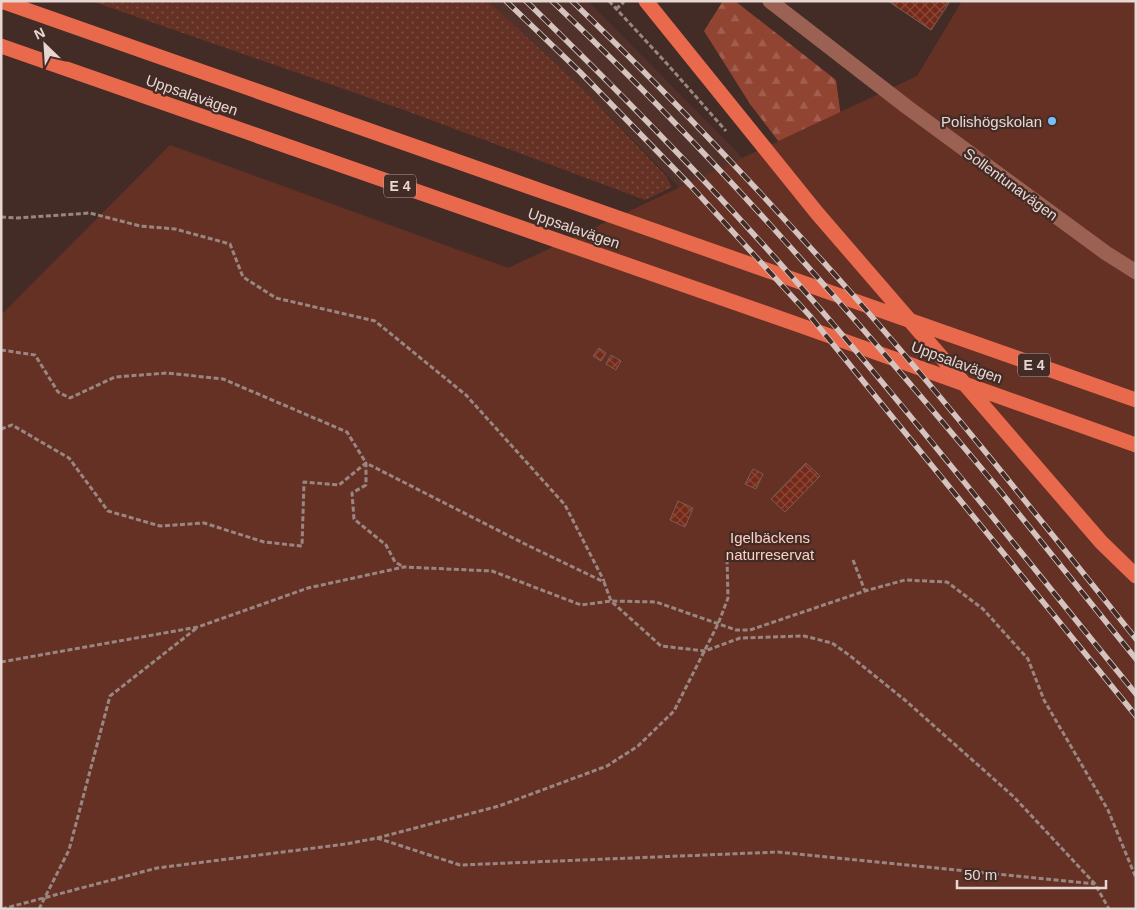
<svg xmlns="http://www.w3.org/2000/svg" width="1137" height="910" font-family="Arial,sans-serif">
<defs>
<pattern id="grass-dots" width="8" height="8" patternUnits="userSpaceOnUse" patternTransform="scale(1.25)"><rect width="8" height="8" fill="#653125"/><path d="M2 2h.1M6 6h.1" fill="none" stroke="#7b4e44" stroke-width="1.8" stroke-linecap="round"/></pattern>
<pattern id="forest-firs" width="22" height="20" patternUnits="userSpaceOnUse" patternTransform="scale(1.25)"><rect width="22" height="20" fill="#924432"/><path d="M5 1l3.5 6h-7zM16 11l3.5 6h-7z" fill="#a15e4f"/></pattern>
<pattern id="building-cross-hatch" width="8" height="8" patternUnits="userSpaceOnUse" patternTransform="scale(1.25)"><rect width="8" height="8" fill="#752a19"/><path d="M0 0l8 8M0 8l8-8" fill="none" stroke="#89483a"/></pattern>
</defs>
<rect width="100%" height="100%" fill="#432b26"/>
<path fill="#51322a" d="M488,1H588L738,153L973,423L711,220L586,92Z"/>
<path fill="url(#grass-dots)" d="M91,1H488L586,92L666,176L672,187L645,200L404,110Z"/>
<path fill="url(#forest-firs)" d="M723,1H735L836,80L845,147L828,206L750,104L704,31Z"/>
<path fill="#653125" d="M962,1H1136V909H1V315L170,145L508,268L917,76Z"/>
<path fill="url(#building-cross-hatch)" stroke="#795e57" d="M888,1H946L949,3L931,30Z
M599,348L606,353L601,361L593,356Z
M611,355L621,361L616,370L606,364Z
M806,463L820,476L785,512L771,499Z
M753,469L763,474L756,489L745,484Z
M678,501L693,508L685,527L670,520Z"/>
<g fill="none" stroke-linecap="round" stroke-linejoin="round">
<path stroke="#9a8681" stroke-width="3" stroke-dasharray="5 2.5" stroke-linecap="butt" d="M609,1L669,66L726,131
M616,9L623,3L621,1
M1,217L17,218L90,213L140,226L175,229L230,244L243,277L276,298L375,321L466,395L565,505L604,581
M1,350L35,355L58,392L70,398L115,377L167,373L223,379L347,432L366,463V485L352,493L354,519L386,545L395,562L404,567
M1,429L12,425L69,458L108,511L160,526L204,523L264,542L302,546L304,482L339,485L366,463L523,543L604,582L611,601L661,646L705,651L740,638L804,636L832,643L849,655L906,701L1014,797L1095,884L1109,909
M853,560L865,591
M1,662L198,627L308,588L404,567L492,571L581,605L611,601L656,602L736,630H750L865,591L905,580L947,582L983,609L1028,659L1044,700L1108,810L1136,878
M377,838L460,865L778,852L1095,884
M2,909L157,868L346,844L377,838L499,806L607,766L638,746L674,711L718,624L728,598L727,557
M39,909L69,850L110,696L198,627"/>
<path stroke="#9b6254" stroke-width="15" d="M770,1L907,107L1106,253L1136,272"/>
<path stroke="#e8694c" stroke-width="15" d="M1,1C380,132 757,269 1136,400
M646,1L817,213L1101,542L1136,576
M1,46L799,325L1136,445"/>
<g stroke="#d4c3bf" stroke-width="5.5">
<path id="rail" d="M506,1L580,72L690,185L810,316L1136,716
M526,1C628,100 728,202 821,310C929,435 1031,566 1136,694
M552,1C704,145 843,303 977,463C1031,528 1083,594 1136,659
M572,1C670,95 763,194 853,295C951,407 1043,523 1136,639"/>
</g>
<use href="#rail" stroke="#432b26" stroke-width="4" stroke-dasharray="11" stroke-linecap="butt"/>
</g>
<circle fill="#78bff8" stroke="#432b26" stroke-width="2" cx="1052" cy="121" r="5"/>
<g text-anchor="middle" dominant-baseline="central" stroke-width="4.5" stroke-linejoin="round" paint-order="stroke">
<g fill="#432b26" stroke="#b6a39f" stroke-width="1">
<rect x="384" y="174.5" width="32" height="23" rx="4"/>
<rect x="1018" y="353.5" width="32" height="23" rx="4"/>
</g>
<g font-size="14" font-weight="bold" fill="#e7d7d3">
<text x="400" y="186">E 4</text>
<text x="1034" y="365">E 4</text>
</g>
<g font-size="15" fill="#e7d7d3" stroke="#432b26">
<text transform="translate(192 95) rotate(19)">Uppsalavägen</text>
<text transform="translate(1011 184) rotate(36)">Sollentunavägen</text>
<text transform="translate(574 228) rotate(19)">Uppsalavägen</text>
<text transform="translate(957 362) rotate(20)">Uppsalavägen</text>
</g>
<g font-size="15" fill="#e7d7d3" stroke="#432b26" text-anchor="end">
<text x="1042" y="121">Polishögskolan</text>
</g>
<g font-size="15" fill="#fecfc3" stroke="#432b26">
<text x="770" y="537">Igelbäckens<tspan x="770" dy="17">naturreservat</tspan></text>
</g>
</g>
<rect width="1137" height="910" fill="none" stroke="#e7d7d3" stroke-width="5"/>
<g transform="translate(45 45) rotate(335)" stroke="#432b26" stroke-width="4" paint-order="stroke">
<path d="M0-4L9 19L0 12L-9 19Z" fill="#e7d7d3"/>
<text y="-8" font-size="14" font-weight="bold" text-anchor="middle" fill="#e7d7d3">N</text>
</g>
<path d="M957 880v8h149v-8" fill="none" stroke="#e7d7d3" stroke-width="2.5"/>
<text x="964" y="880" font-size="15" fill="#e7d7d3" stroke="#432b26" stroke-width="4" paint-order="stroke">50 m</text>
</svg>
